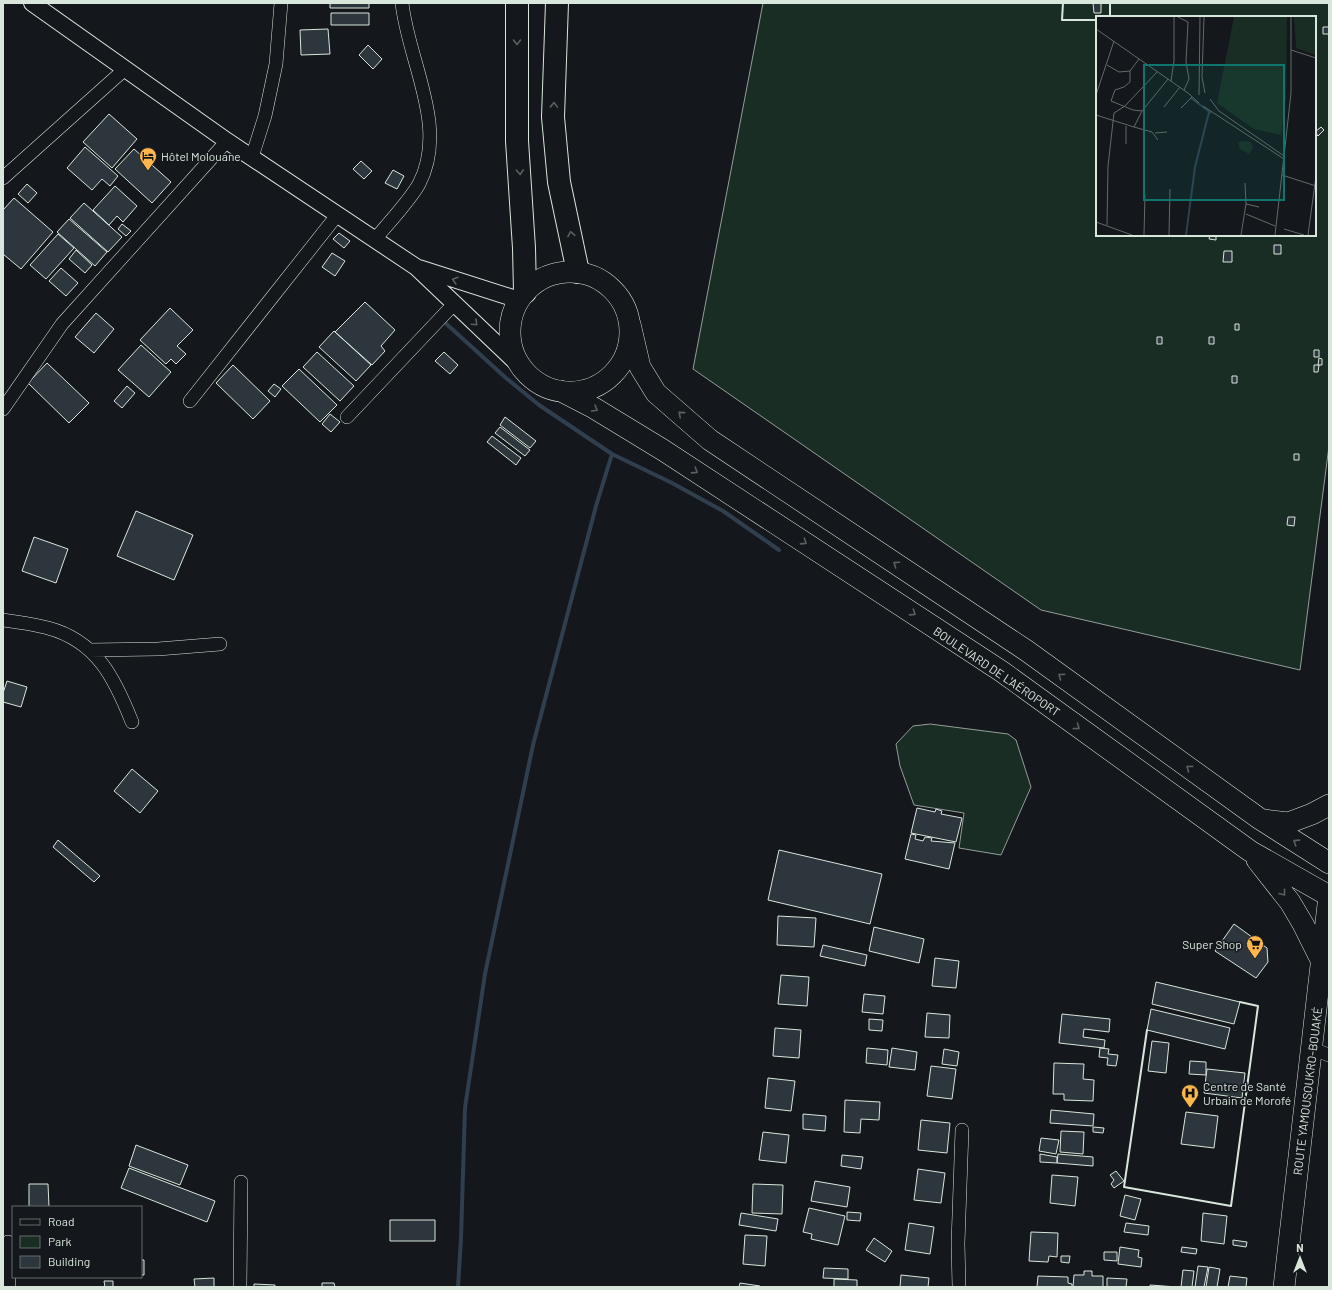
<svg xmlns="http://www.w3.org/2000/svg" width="1332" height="1290" font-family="Barlow,sans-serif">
<rect width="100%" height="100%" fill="#14181c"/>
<path fill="#1a2d24" stroke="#939e99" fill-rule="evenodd" d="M763,3H1329V446L1300,670L1041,610L693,369ZM1097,17H1315V235H1097Z
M930,724L1008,734L1016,740L1031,787L1001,855L959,848L964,813L914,805L900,766L896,744L913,726Z"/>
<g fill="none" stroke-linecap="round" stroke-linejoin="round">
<path stroke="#2f3f4d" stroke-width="4" d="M441,319L506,378L539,405L612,454L672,483L723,511L779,550
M458,1287L461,1238L465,1108L485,974L533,745L596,506L612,454"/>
</g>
<path fill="#2c363c" stroke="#d8e6dc" d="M330,3H369V8H330Z
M1093,3H1101V13H1094Z
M331,13H369V25H331Z
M1323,27H1329V34H1323Z
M328,29L330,54L301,55L300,30Z
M368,45L382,59L373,69L359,55Z
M109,114L137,139L112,168L83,142Z
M1321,127L1324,130L1318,136L1315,132Z
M85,147L118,176L110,186L102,179L92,190L67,168Z
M134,149L171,182L152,203L115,169Z
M361,161L372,171L364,179L353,169Z
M393,170L404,176L397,189L385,183Z
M27,184L37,193L28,203L18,194Z
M115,186L137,206L123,222L117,216L109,225L93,210Z
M14,198L53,232L21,269L3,254V210Z
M84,203L122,237L108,252L70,218Z
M69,219L107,252L95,266L57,232Z
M122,224L131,231L126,236L118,229Z
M339,233L350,241L344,248L333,239Z
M58,234L74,248L46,279L30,265Z
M1210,235H1216V240L1209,239Z
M1274,245H1281V254H1274Z
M76,250L92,265L85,273L69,259Z
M1224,251H1232V262H1223Z
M332,253L345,261L335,276L322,267Z
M61,268L78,283L66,296L49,281Z
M365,302L395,330L381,346L385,351L372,365L335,332Z
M170,308L193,330L177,346L186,354L176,364L171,359L166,364L140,340Z
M96,313L114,329L94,353L75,337Z
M1235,324H1239V330H1235Z
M334,331L371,365L356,381L319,347Z
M1157,337H1162V344H1157Z
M1209,337H1214V344H1209Z
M141,345L171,372L149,397L118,370Z
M1314,350H1319V357H1314Z
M317,352L354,386L340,401L303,367Z
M444,352L458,365L450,374L435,361Z
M1319,358L1322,359V365H1318Z
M47,363L89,403L69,423L28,383Z
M233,365L270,401L253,419L216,383Z
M1314,365H1319L1318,372H1314Z
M299,369L337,405L320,422L282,386Z
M1232,376H1237V383H1232Z
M274,384L281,389L275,397L268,391Z
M127,386L135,393L122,408L114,401Z
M330,414L340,422L331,432L322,424Z
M505,417L536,441L530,448L500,425Z
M500,427L530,450L525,456L495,433Z
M492,436L521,458L516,465L487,442Z
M1294,454H1299V460H1294Z
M136,511L193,535L174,580L117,556Z
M1288,517H1295L1294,526L1287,525Z
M34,537L68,549L56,583L22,571Z
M7,681L27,687L21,707L3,702V693Z
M132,769L158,791L140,813L114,791Z
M917,808L935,812L936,809L942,811L941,814L962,818L956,842L911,833Z
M911,834L916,835L915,839L923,841L925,837L932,838L931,841L955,843L949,869L905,859Z
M58,840L100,876L94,882L53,847Z
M779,850L882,874L870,924L768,900Z
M778,916L816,918L814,947L777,945Z
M1234,924L1267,948L1268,962L1256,978L1215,951Z
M874,927L924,939L919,963L869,951Z
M823,945L867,955L865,966L820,956Z
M935,958L959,961L956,988L932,986Z
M781,975L809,977L807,1006L778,1004Z
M1156,982L1240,1002L1234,1024L1152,1004Z
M864,994L885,996L883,1014L862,1012Z
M1151,1009L1230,1028L1225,1049L1147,1030Z
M927,1013L950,1015L949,1038L925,1037Z
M1062,1014L1110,1019L1109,1032L1084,1029L1083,1037L1105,1040L1104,1048L1059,1043Z
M869,1019L883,1020L882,1031L869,1030Z
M775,1028L801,1030L799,1058L773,1056Z
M1152,1041L1169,1043L1166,1073L1148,1071Z
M867,1048L888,1050L887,1065L866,1063Z
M892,1048L917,1052L915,1070L889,1067Z
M1100,1048L1109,1049L1108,1054L1118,1055L1116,1066L1107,1065L1108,1058L1099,1057Z
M944,1049L959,1052L957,1066L942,1064Z
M1190,1061L1206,1062V1075L1189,1074Z
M1054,1063L1084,1064L1083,1079L1094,1080L1093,1101L1064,1100V1094H1053Z
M931,1066L956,1069L952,1099L927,1096Z
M1207,1069L1245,1073L1242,1098L1204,1093Z
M768,1078L795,1081L791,1111L765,1108Z
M845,1100L880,1102L879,1120L861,1119L860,1133L844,1132Z
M1051,1110L1094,1114L1093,1126L1050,1123Z
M1186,1112L1218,1116L1214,1148L1181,1144Z
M803,1114L826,1116L825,1131L803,1129Z
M921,1120L950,1123L947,1153L918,1150Z
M1093,1127L1104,1128L1103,1133L1093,1132Z
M1061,1131L1084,1132L1083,1154L1060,1152Z
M763,1132L789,1135L786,1163L759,1160Z
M1041,1138L1059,1140L1056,1154L1039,1151Z
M136,1145L188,1165L180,1185L129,1166Z
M1040,1154L1057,1157V1163L1040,1162Z
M1058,1154L1093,1157V1166L1057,1163Z
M842,1155L863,1157L861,1169L841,1166Z
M129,1168L215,1201L207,1222L121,1188Z
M918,1169L945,1173L941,1203L914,1200Z
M1116,1171L1124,1181L1114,1188L1111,1184L1114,1180L1110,1175Z
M1052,1175L1078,1177L1075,1206L1050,1203Z
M815,1181L850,1187L847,1207L811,1201Z
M29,1184H48L49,1207H29Z
M753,1184L783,1185L782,1214L752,1213Z
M1125,1195L1141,1199L1135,1220L1120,1216Z
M809,1208L845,1216L838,1245L811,1239L812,1234L803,1232Z
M847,1212L861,1213L860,1221L847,1220Z
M741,1213L778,1219L776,1231L739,1225Z
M1203,1213L1227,1216L1224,1244L1201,1241Z
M390,1220H435V1241H390Z
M909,1223L934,1227L930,1254L905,1250Z
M1126,1223L1149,1226L1148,1235L1124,1232Z
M1031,1232L1058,1233L1057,1257L1049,1256L1048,1262L1029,1261Z
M745,1235L767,1236L765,1266L743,1264Z
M874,1238L892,1251L885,1262L866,1250Z
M1233,1240L1247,1242L1246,1247L1233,1245Z
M1120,1247L1139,1250L1138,1257L1142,1258L1141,1267L1118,1264Z
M1182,1247L1197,1249L1196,1254L1181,1252Z
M1104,1252H1117V1261L1104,1260Z
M1061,1256H1070L1069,1263L1061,1262Z
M141,1260H144V1275H141Z
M1198,1266L1208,1267L1204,1287H1195Z
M1209,1267L1220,1269L1217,1287H1206Z
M824,1268L848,1269V1279L823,1278Z
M1183,1270L1194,1271L1192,1287H1181Z
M1084,1271H1092V1276H1103V1287H1073L1074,1275H1084Z
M901,1275L929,1278L928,1287H900Z
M1038,1276L1068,1277V1283L1072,1284V1287H1037Z
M1230,1276L1247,1278L1246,1287H1228Z
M214,1278V1287H195L194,1279Z
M1107,1278L1127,1279L1126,1287H1107Z
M834,1279L857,1280V1287H834Z
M104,1281H113V1287H105Z
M322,1283H334L335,1287H322Z
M740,1283L760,1286V1287H739Z
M254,1284L275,1285V1287H254Z
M1150,1285L1177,1287H1150Z"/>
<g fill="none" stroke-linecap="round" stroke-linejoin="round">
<g stroke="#d8e6dc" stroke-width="14">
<path id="minor" d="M252,157L265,116L276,64L281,3
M3,178L125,69
M375,239C388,224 410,200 419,184C449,127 408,61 402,3
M190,401L338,214
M3,409L62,324L227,141
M347,417L454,304
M3,620C18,622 34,624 48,628C97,641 115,679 132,722
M90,650L158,649L220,644
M1312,1049L1329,1055
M8,1242L9,1287
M240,1287L241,1182
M959,1287L958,1243L962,1130"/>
</g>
<g stroke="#d8e6dc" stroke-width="18">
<path id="tertiary" d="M32,3L227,141L416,267L520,366
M419,268L519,300"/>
</g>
<g stroke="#d8e6dc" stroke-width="22">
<path id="trunk" d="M510 332a60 60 0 1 1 120 0a60 60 0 1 1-120 0Z
M630,324L640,367L656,393L710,440L1027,651L1260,819L1329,863
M561,391L594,408L663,450L1001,671L1250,851L1329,896
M1264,820L1288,823L1312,814L1329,805
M1257,860L1290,902L1303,924L1322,962
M1284,1287L1329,896"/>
</g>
<g stroke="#d8e6dc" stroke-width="24">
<path id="motorway" d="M517,3V141L524,248L525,292
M557,3L553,117L559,182L578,272"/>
</g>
<use href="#minor" stroke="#14181c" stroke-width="13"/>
<use href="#tertiary" stroke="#14181c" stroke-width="16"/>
<use href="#trunk" stroke="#14181c" stroke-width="21"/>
<use href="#motorway" stroke="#14181c" stroke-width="22"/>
<path stroke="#d8e6dc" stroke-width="2" d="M1063,3L1062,20H1097
M1110,17V3
M1147,1030L1124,1187L1231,1206L1258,1006L1240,1002"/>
</g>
<defs><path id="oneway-chevron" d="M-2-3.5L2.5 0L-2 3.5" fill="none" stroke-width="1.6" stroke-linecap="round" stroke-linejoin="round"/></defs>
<g stroke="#59605f">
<use href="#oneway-chevron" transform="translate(517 42) rotate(90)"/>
<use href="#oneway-chevron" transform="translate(554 105) rotate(-88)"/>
<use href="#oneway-chevron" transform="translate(520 172) rotate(87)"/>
<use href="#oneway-chevron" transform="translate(571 234) rotate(-100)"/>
<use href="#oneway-chevron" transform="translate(455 280) rotate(-163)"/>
<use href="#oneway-chevron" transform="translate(475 323) rotate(43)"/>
<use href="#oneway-chevron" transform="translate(595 409) rotate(30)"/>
<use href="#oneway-chevron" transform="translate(681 414) rotate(-139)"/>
<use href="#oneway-chevron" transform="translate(695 471) rotate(33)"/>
<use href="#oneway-chevron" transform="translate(804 542) rotate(33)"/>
<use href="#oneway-chevron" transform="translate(896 564) rotate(-146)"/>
<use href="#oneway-chevron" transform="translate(913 613) rotate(33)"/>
<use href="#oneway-chevron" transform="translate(1061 676) rotate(-144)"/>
<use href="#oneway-chevron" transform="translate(1077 727) rotate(36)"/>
<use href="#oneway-chevron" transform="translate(1189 768) rotate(-144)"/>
<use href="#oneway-chevron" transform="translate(1296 842) rotate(-147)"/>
<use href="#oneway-chevron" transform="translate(1283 893) rotate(52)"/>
</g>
<defs>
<g id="hotel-pin" transform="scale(0.9)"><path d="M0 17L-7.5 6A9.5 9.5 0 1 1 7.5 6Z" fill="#ffb74d" stroke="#14181c"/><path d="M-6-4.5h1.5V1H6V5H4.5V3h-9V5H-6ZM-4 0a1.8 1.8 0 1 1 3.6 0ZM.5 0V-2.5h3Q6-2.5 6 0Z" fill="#111"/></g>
<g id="supermarket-pin" transform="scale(0.9)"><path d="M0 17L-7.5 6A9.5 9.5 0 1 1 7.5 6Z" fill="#ffb74d" stroke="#14181c"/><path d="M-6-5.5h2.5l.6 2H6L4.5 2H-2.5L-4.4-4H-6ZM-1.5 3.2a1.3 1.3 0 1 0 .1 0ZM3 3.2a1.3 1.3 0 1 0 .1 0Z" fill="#111"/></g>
<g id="hospital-pin" transform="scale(0.9)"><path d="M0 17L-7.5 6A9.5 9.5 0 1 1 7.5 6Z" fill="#ffb74d" stroke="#14181c"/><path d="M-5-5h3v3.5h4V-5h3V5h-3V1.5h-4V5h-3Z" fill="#111"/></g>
</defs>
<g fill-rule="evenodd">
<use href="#hotel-pin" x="148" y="156"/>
<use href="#supermarket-pin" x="1255" y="944"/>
<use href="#hospital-pin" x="1190" y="1093"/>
</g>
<g text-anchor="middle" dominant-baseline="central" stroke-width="3" stroke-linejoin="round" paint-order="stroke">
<g font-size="12" fill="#d8e6dc" stroke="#14181c" text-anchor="start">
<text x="161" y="156">Hôtel Molouane</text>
<text x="1242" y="944" text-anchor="end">Super Shop</text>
<text x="1203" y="1086">Centre de Santé<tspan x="1203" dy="14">Urbain de Morofé</tspan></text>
</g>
<g font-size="12" fill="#d8e6dc" stroke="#14181c">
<text transform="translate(997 671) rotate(34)">BOULEVARD DE L'AÉROPORT</text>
<text transform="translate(1307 1091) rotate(-83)">ROUTE YAMOUSOUKRO-BOUAKÉ</text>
</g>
</g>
<g transform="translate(1096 16)">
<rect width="220" height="220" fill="#14181c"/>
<path d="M138,1H191L190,82L185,119L158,113L121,87ZM198,1H220V39L200,32ZM146,125L155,126L157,131L153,138L144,133L142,127Z" fill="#1a2d24"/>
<path fill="none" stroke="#2f3f4d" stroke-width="2" d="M95,82L115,97M90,219L99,151L113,96"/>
<path fill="none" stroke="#626a69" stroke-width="1" d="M82,1L92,6L90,46L93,63L88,74M108,1L106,61L109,77M0,13L92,77L103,87M195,34L220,42M11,49L23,56L34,55L43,43M34,55V66L28,71L19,74L15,85L37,94L46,95L72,63M75,65L78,45V1M0,79L18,25M103,79L104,1M114,83L123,95L188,140L179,219M107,90L188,143M68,91L84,71M85,92L96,81M0,99L38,111L46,95M38,111L56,116L62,124M59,117L71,116M30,128V110M188,140L195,77V1M186,159L220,170M150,188L163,191M150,198L179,210M0,206L36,219M11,209L12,150L18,97L29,90L61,56M188,213L208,219M48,219L49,179M73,219L74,173M145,219L150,188L149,167M212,219L220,160"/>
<path fill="#0f766e" fill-opacity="0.15" stroke="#0f766e" stroke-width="2" d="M48,49H188V184H48Z"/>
<rect width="220" height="220" fill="none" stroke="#d8e6dc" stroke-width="2"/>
</g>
<rect width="1332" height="1290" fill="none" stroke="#d8e6dc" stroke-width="8"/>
<rect x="12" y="1206" width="130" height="72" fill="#14181c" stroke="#626a69"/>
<rect x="20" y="1219" width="20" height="6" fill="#14181c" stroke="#626a69"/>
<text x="48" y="1226" font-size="12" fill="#d8e6dc">Road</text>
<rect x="20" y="1236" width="20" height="12" fill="#1a2d24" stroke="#626a69"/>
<text x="48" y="1246" font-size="12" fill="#d8e6dc">Park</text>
<rect x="20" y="1256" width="20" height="12" fill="#2c363c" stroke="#626a69"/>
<text x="48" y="1266" font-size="12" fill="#d8e6dc">Building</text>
<g transform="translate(1300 1258)" stroke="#14181c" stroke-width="3" paint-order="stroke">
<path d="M0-3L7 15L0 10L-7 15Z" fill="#d8e6dc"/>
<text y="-6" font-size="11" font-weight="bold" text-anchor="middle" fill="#d8e6dc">N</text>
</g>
</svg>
